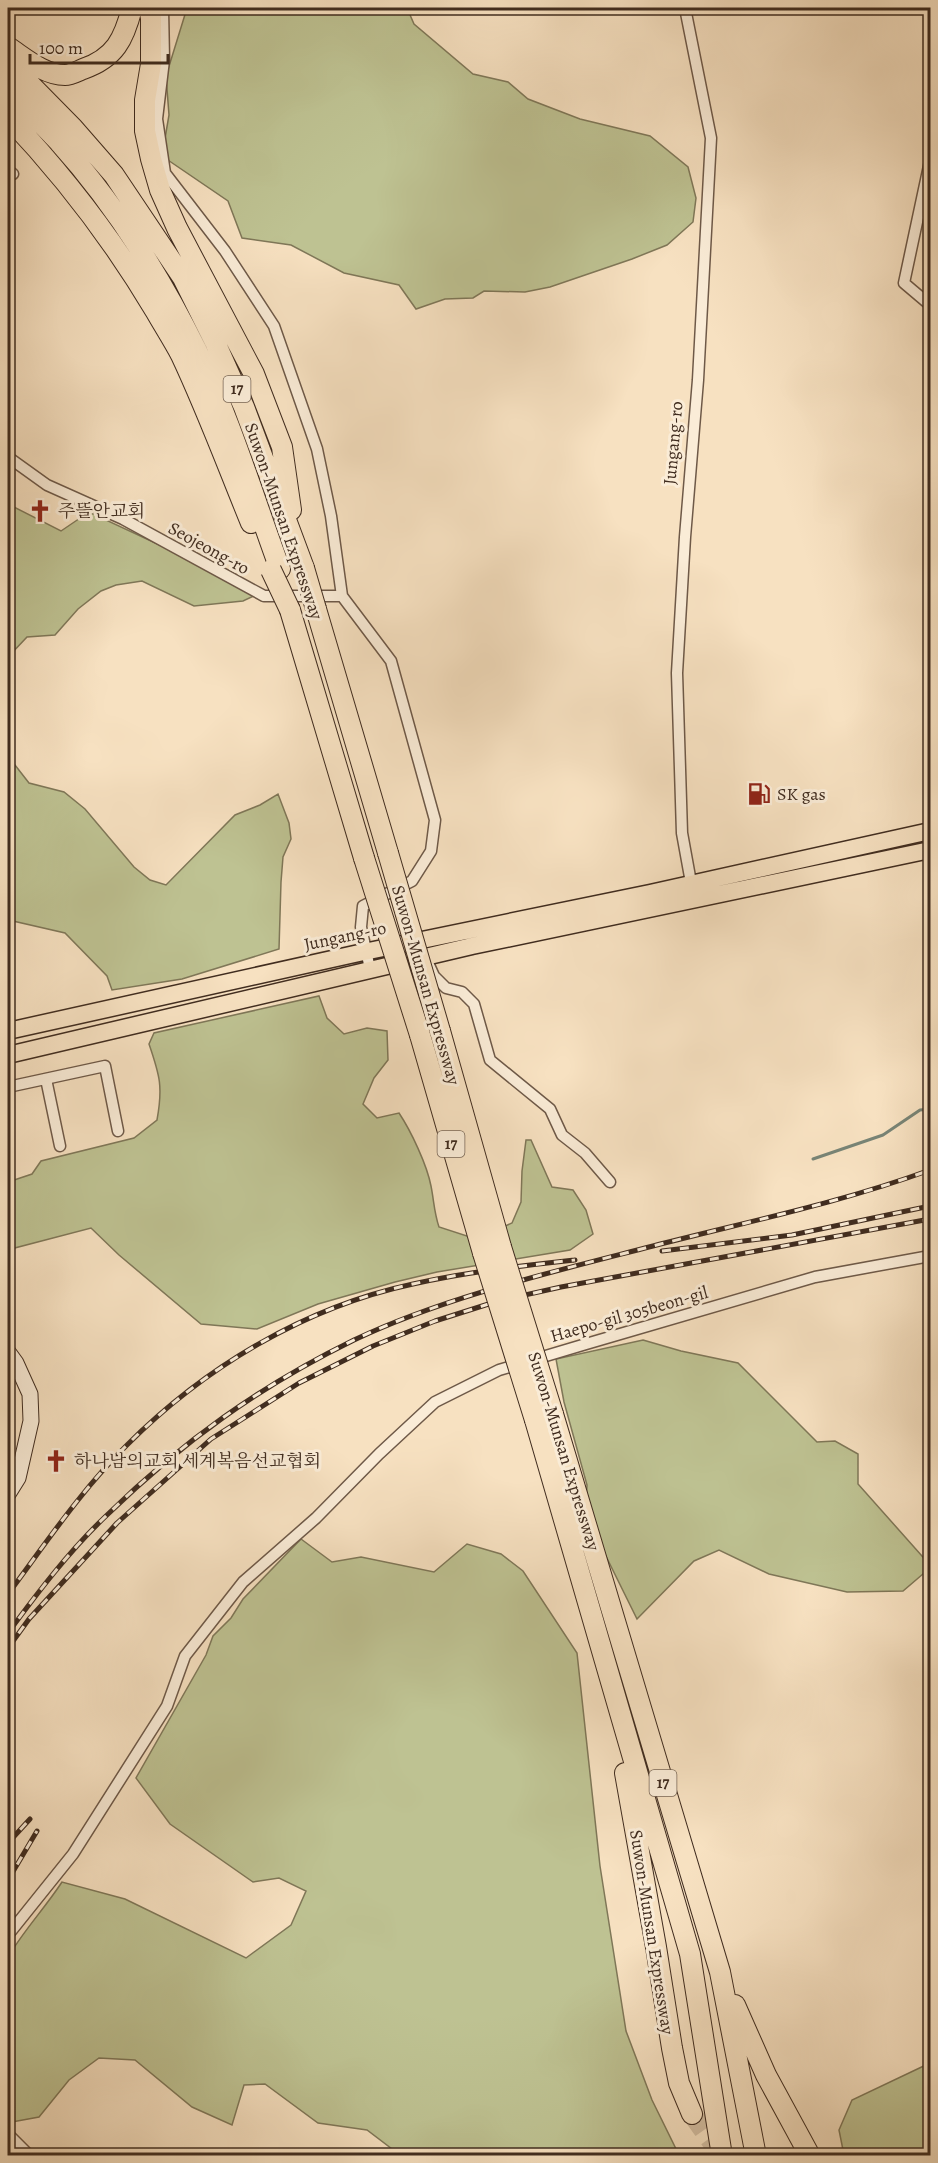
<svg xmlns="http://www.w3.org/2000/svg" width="938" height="2163" font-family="Alegreya,'Noto Serif KR',serif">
<rect width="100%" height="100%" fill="#f7e1c1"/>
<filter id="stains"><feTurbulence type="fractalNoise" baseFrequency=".00333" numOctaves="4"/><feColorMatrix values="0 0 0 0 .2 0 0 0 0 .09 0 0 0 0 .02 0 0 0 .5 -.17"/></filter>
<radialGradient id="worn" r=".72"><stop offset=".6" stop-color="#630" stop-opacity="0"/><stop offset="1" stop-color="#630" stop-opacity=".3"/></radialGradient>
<path fill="#bec292" stroke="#7f7758" stroke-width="1.5" d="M187,8H407L414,24L473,74L508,82L528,99L580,119L650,136L688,167L696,198L693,222L667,245L632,259L550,287L525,292L484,291L473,298L445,299L416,309L399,285L344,273L291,245L242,238L228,201L162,156L169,115L166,76Z
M8,504L61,531L89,512L179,554L256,595L243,601L194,606L142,581L116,585L101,591L78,609L55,635L27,637L8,657Z
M8,756L29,783L64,792L85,809L134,867L150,880L166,885L235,815L260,805L278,794L289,823L291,839L283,857L281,882L279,949L182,979L112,990L107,976L65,933L13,921L8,916Z
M319,996L327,1018L344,1034L367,1028L387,1031L388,1060L374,1078L363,1104L377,1118L399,1113C411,1131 427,1165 431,1186C434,1201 434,1212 439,1227L476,1239L512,1223L521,1202L522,1171L526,1140H531L552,1187L573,1190L586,1210L593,1234L570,1250L437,1272L395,1282L318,1304L257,1329L201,1324L119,1255L91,1228L11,1249L8,1253V1182L32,1174L41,1161L134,1138L157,1120C163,1087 160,1076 149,1044L154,1033Z
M643,1340L681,1351L738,1363L817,1442L835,1441L858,1454V1484L930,1565V1568L903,1591L847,1592L769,1574L719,1550L694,1561L637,1619L598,1540L586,1503L587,1485L564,1402L556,1359Z
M301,1539L332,1562L361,1557L434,1572L467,1544L501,1554L523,1571L577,1653L600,1866L626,2031L652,2100L679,2155H400L367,2130L318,2123L265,2084L244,2085L232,2125L192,2107L135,2060L99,2058L69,2080L39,2117L12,2122L8,2119V1957C24,1930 45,1908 62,1882L125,1899L246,1958L291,1925L306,1891L279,1878L253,1882L170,1824L136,1778L206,1655L213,1636L231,1618L243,1599Z
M930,2063V2155H844L839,2130L852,2100Z"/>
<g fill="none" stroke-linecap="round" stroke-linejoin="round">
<path stroke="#788476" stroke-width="3" d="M813,1159L883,1135L920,1110L930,1109"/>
<path stroke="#d2bda1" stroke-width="20" stroke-dasharray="20 10" stroke-linecap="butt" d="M692,2114L722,2156"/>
<g stroke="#6e5948" stroke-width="13">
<path id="street" d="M163,8L164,60L157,119L165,173L225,251L274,326L317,449L331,516L342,596L391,661L435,820L431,851L412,881L363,906L361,927L370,969
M685,8L711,138L698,380L685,537L677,673L682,833L692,888
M930,161L904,283L930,305
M8,170L13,174
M8,457L47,485L123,519L264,596H342
M429,965L434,976L446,988L462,992L474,1004L490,1060L550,1109L562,1135L585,1153L610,1182
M46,1079L60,1146
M8,1087L105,1066L118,1131
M8,1935L73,1854L167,1706L185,1656L243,1582L316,1518L379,1454L435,1402L499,1370L586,1344L815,1277L930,1256
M8,2134L30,2156"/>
</g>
<g stroke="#402c1f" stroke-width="17">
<path id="secondary" d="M8,1352L16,1363L30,1394L31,1421L18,1478L8,1494"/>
</g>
<g stroke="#402c1f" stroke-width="19">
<path id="primary" d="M8,1031L359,953L650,893L930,831
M8,1055L472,946L930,850"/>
</g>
<g stroke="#402c1f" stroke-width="22">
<path id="highway" d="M149,8L151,18V64L145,100V131L151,159L160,190L177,228L254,374L282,447L291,510
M8,47C25,58 44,75 65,75C71,75 78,71 83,69C115,58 124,39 132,8
M8,62L73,128L114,175L183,278L215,342L244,407L304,568
M8,90C25,107 42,124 59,142C115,204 160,276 197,351C231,421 253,496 280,569
M8,117C64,176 114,241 156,312C164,326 173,340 181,355C207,410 228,467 251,523
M316,609L388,853
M290,610L364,858
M440,1031L501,1247
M420,1035L483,1253
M553,1414L720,1972L756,2156
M535,1420L690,1954L722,2156
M625,1773L656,1947L672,2048L679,2083L692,2114
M735,2005L766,2075L810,2156"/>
</g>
<use href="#street" stroke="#faecd7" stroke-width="10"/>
<use href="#secondary" stroke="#faecd7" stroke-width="15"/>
<use href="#primary" stroke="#f7e1c1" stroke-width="16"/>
<use href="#highway" stroke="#f7e1c1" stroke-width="20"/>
<g stroke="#402c1f" stroke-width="5">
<path id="rail" d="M662,1251L792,1235L930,1206
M8,1594C46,1543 82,1489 127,1445C205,1367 305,1307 413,1284C466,1272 521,1266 575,1260
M8,1633C38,1592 70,1550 107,1515C182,1442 260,1386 354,1340C444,1297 556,1271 653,1246C746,1222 840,1203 930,1170
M8,1648L29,1619L117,1523L211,1439L299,1383L373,1346L435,1321L498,1301L561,1287L930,1219
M8,1843L30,1819
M8,1880L37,1831"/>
</g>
<use href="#rail" stroke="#faecd7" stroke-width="3" stroke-dasharray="9" stroke-linecap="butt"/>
<g stroke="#402c1f" stroke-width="22" stroke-linecap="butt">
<path id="highway-bridge" d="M304,568L316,609
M271,570L290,610
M388,853L440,1031
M364,858L420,1035
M501,1247L553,1414
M483,1253L535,1420"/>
</g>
<use href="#highway-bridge" stroke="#f7e1c1" stroke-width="20"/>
</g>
<defs>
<g id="church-bare" transform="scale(1.8)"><path d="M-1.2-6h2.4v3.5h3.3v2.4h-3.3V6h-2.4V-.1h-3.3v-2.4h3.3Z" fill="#8f2418" stroke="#faecd7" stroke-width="2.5" paint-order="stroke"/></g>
<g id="fuel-bare" transform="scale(1.8)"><path d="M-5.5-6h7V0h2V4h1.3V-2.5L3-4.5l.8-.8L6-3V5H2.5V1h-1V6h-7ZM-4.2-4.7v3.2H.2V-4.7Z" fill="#8f2418" stroke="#faecd7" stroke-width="2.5" paint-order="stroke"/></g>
</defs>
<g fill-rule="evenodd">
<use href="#church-bare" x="40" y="511"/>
<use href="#fuel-bare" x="759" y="794"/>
<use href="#church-bare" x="56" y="1461"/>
</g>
<g text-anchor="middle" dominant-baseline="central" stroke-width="6" stroke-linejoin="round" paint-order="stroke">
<g fill="#faecd7" stroke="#786656" stroke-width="1.5">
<rect x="223.5" y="376" width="27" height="26" rx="4.5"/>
<rect x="437.5" y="1131" width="27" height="26" rx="4.5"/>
<rect x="649.5" y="1770" width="27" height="26" rx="4.5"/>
</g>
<g font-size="16" font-weight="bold" fill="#402c1f">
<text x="237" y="389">17</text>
<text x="451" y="1144">17</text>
<text x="663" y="1783">17</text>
</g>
<g font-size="18" fill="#402c1f" stroke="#faecd7">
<text transform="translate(673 443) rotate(-85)">Jungang-ro</text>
<text transform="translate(284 521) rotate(71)">Suwon-Munsan Expressway</text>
<text transform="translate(209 548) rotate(29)">Seojeong-ro</text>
<text transform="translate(345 936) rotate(-12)">Jungang-ro</text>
<text transform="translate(426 985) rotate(74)">Suwon-Munsan Expressway</text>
<text transform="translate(629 1314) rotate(-16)">Haepo-gil 305beon-gil</text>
<text transform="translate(564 1451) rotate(73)">Suwon-Munsan Expressway</text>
<text transform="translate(652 1932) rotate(81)">Suwon-Munsan Expressway</text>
</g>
<g font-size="18" fill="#402c1f" stroke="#faecd7" text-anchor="start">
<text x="58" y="511">주뜰안교회</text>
<text x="777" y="794">SK gas</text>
<text x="74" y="1461">하나남의교회 세계복음선교협회</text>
</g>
</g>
<rect width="938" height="2163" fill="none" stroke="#f7e1c1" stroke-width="30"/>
<rect x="9" y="9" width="920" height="2145" fill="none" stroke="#402c1f" stroke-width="3"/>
<rect x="15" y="15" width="908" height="2133" fill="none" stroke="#402c1f" stroke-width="1.5"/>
<path d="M30 54v9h138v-9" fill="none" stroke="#402c1f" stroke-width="3"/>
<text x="39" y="54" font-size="18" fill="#402c1f" stroke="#faecd7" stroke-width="4.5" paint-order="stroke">100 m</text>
<rect width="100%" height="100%" filter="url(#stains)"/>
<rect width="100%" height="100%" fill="url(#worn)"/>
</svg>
